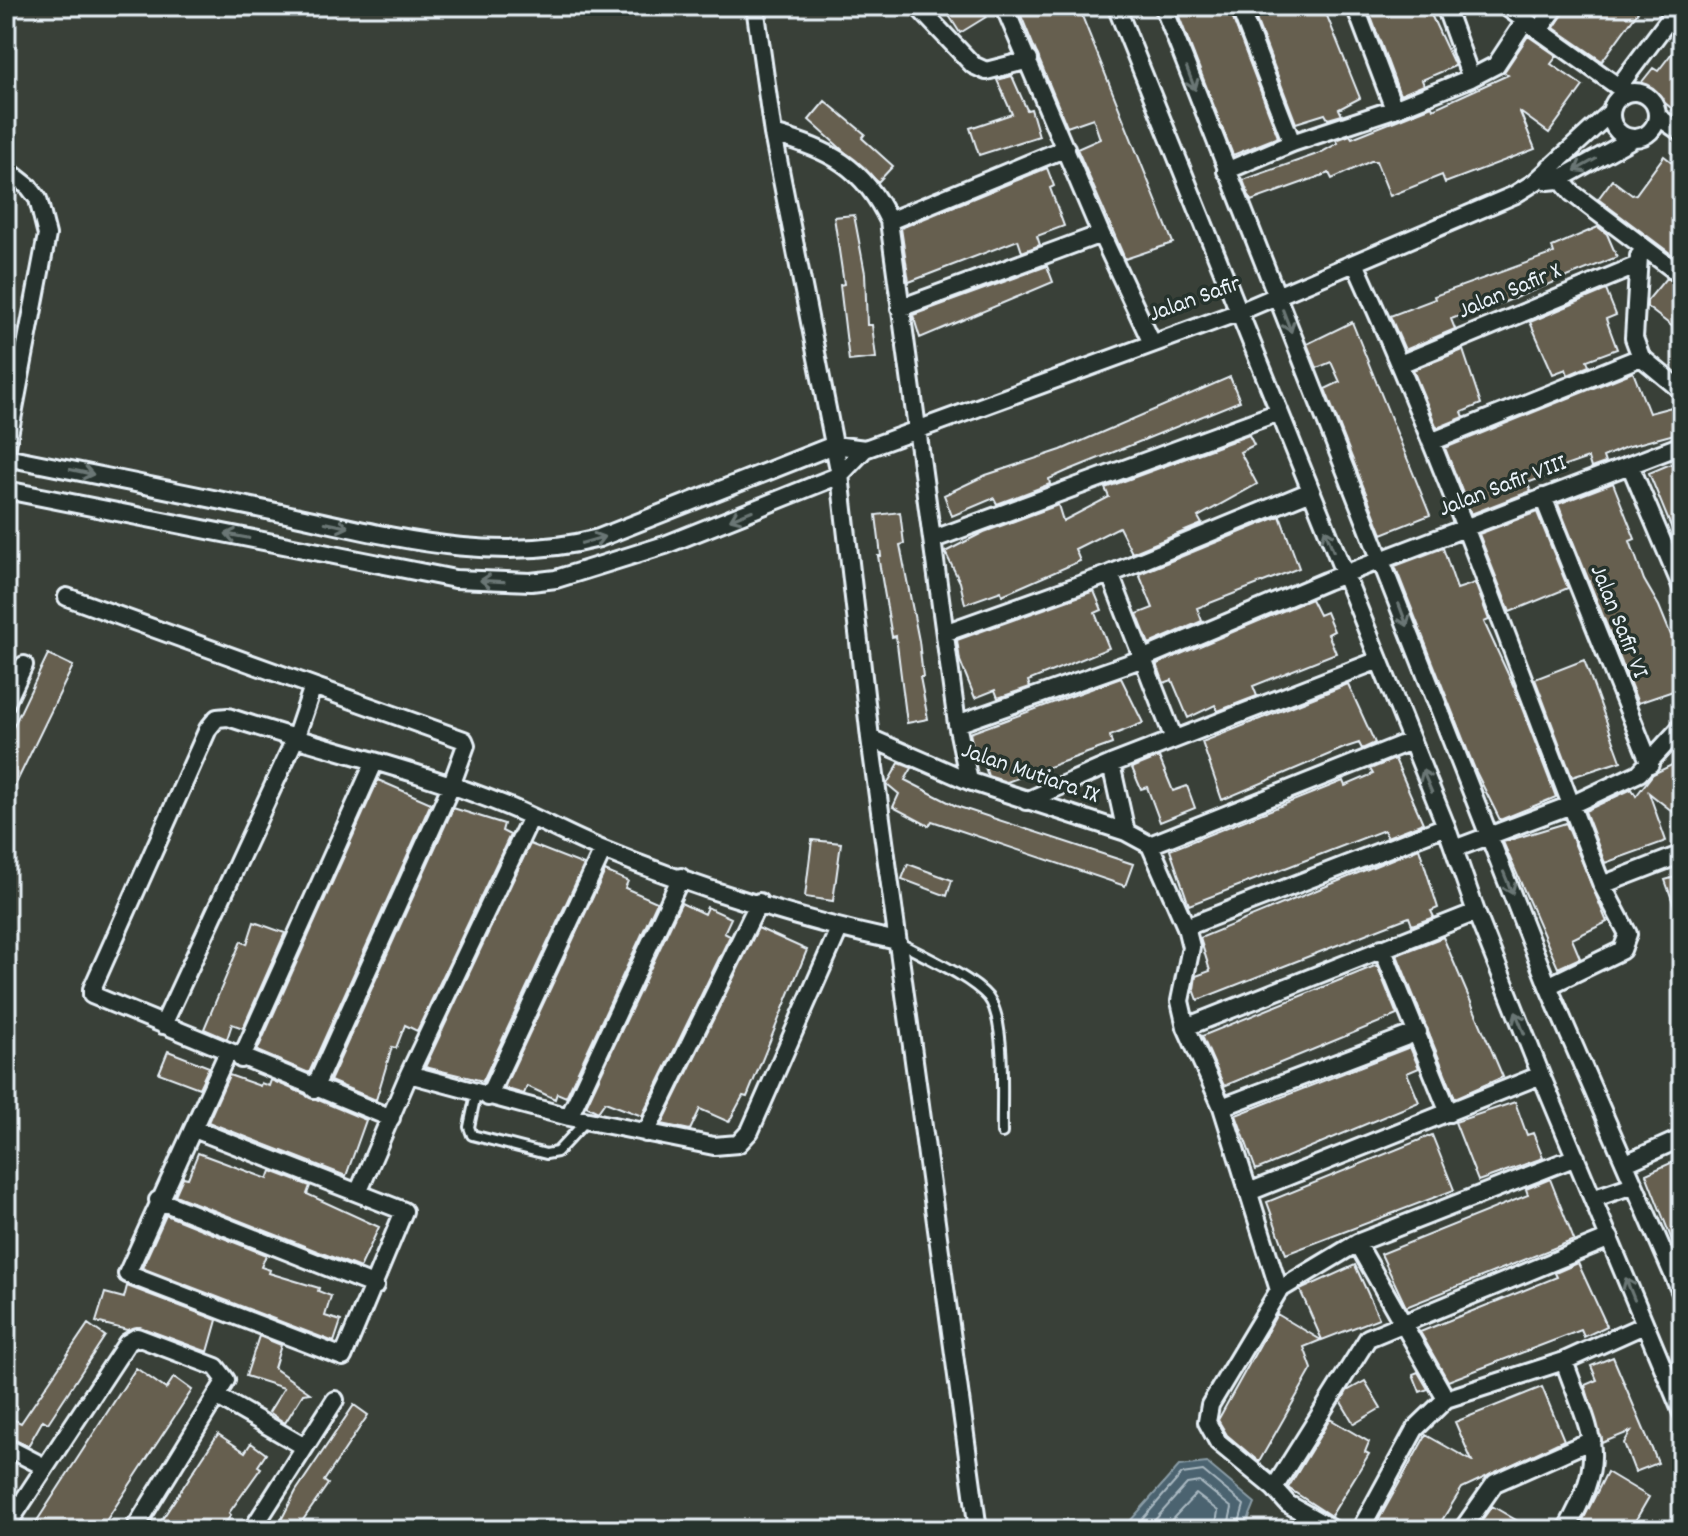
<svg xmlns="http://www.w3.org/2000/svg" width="1688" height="1536" font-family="Dekko,sans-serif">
<rect width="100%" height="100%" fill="#394038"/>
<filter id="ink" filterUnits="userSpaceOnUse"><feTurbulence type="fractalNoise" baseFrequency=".0125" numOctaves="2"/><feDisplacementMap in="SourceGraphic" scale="16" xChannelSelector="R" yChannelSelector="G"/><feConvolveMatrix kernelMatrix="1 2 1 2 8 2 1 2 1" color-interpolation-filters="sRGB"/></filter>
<g filter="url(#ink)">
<path fill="#4b636f" stroke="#8a9ca6" stroke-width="2" d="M1207,1463L1255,1503L1244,1530H1122L1179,1466Z"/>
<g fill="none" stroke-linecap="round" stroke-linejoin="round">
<path stroke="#a9b8c1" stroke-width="2" d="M1133,1530L1182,1474L1203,1471L1244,1505L1237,1530
M1146,1530L1187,1484L1200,1482L1232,1508L1227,1530
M1162,1530L1196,1494L1218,1511L1215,1530"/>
</g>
<path fill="#665e50" stroke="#e8f1f8" stroke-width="2" d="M943,6H980L986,17L960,33Z
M1017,6H1078L1173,243L1125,259L1077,149L1100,139L1093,118L1067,127Z
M1175,6H1228L1278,137L1233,155Z
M1251,6H1323L1360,98L1339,109L1342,115L1328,119L1325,114L1296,123Z
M1367,6H1427L1455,66L1422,80L1424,85L1400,95Z
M1568,6H1642L1602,61L1554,28Z
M1528,36L1557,56L1551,64L1583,86L1549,133L1520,112L1535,149L1445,183L1442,175L1390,196L1376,161H1371L1332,179L1329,173L1251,201L1243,180L1320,153L1338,143L1336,140L1350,135L1352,138L1432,106L1433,109L1508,75L1504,72Z
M1682,40V117L1641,83L1653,68L1658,71Z
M1012,76L1027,110L1031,109L1039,136L979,155L970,128L1012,114L997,80Z
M825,101L865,134L862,138L893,166L878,182L809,120Z
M1664,156L1682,170V262L1598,199L1612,180L1632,195L1636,194Z
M1047,168L1054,186L1050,188L1064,226L1037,236L1040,245L1022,252L1018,240L909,282L901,228Z
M854,215L865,273L867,325H872L876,358L849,361L840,285L844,284L834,217Z
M1598,227L1607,234L1617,257L1485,310L1483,307L1451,319L1455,329L1405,350L1390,316L1435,299L1434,296L1554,253L1552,247Z
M1047,266L1053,282L920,338L913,315Z
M1666,278L1682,287V334L1647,307V301Z
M1606,290L1616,315L1606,319L1617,349L1587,360L1589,366L1568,375L1566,369L1553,374L1530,322Z
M1352,322L1430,515L1382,534L1325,389L1340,382L1331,362L1317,368L1307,344Z
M1463,350L1481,404L1462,412L1464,417L1437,428L1413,370Z
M1633,372L1649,413L1679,405L1682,432L1626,447L1603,457L1605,463L1591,468L1588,458L1562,467L1563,470L1527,483L1531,491L1471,514L1445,448Z
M1230,377L1240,401L1067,471L1049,479L1050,484L997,504L994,498L952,516L944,495L986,475L1061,450Z
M1249,435L1254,445L1240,452L1257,484L1198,517L1202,524L1132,553L1119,527L1075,549L1080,561L1002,595L1001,591L965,604L960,582L945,552L984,532L1058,505L1063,521L1109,497L1105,488Z
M1673,463L1682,486L1681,551L1649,473Z
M1613,483L1635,539L1630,541L1644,580L1659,606L1682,662V688L1638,703L1558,504Z
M900,512L904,544L900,545L919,641L923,677H920L928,719L907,723L896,636L892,637L878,556H881L876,515Z
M1537,512L1568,588L1510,612L1479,534Z
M1280,516L1299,568L1197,608L1202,621L1149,644L1137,614L1153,608L1139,574Z
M1443,548L1457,589L1475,583L1489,620L1484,622L1514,687L1556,797L1500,820L1476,772L1395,566Z
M1094,591L1102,610L1095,613L1109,648L1028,681L1030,687L998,698L995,690L975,698L960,661L957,640Z
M1311,599L1319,615L1326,612L1334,631L1328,634L1336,653L1253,686L1257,696L1218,711L1215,705L1188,718L1172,680L1164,683L1157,664Z
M48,654L73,666L6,804V742Z
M1584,660L1621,761L1572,777L1535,679Z
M1121,678L1143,723L1110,736L1112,744L1007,782L988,776L981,755L975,757L970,733Z
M1348,684L1375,743L1362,749L1359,743L1344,748L1222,800L1202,742Z
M1159,757L1173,791L1187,786L1195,808L1160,822L1147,787L1141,789L1132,768Z
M1395,759L1423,823L1387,837L1384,830L1189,905L1170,850L1343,781L1345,786L1373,774L1370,769Z
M1682,760V819L1649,793L1666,841L1605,863L1585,811L1632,789L1636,796L1653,774Z
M899,763L912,768L905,780L956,806L1133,864L1125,886L932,821L929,826L893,807L899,794L887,784Z
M378,780L431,803L309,1073L257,1051Z
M453,808L504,824L502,831L510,835L417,1031L405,1025L396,1048L392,1047L376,1100L330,1081Z
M1566,823L1607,922L1572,939L1580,958L1558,968L1503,842Z
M812,840L841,843L833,901L805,897Z
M530,844L584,865L483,1081L425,1067Z
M1419,848L1438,908L1431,911L1434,917L1412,925L1409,917L1396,922L1198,1000L1194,989L1196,976L1210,971L1200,938Z
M908,864L952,880L947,896L902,879Z
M605,871L628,881L625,888L657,902L566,1097L557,1093L555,1099L527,1086L524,1094L504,1088Z
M1682,875V921L1680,922L1665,880Z
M681,903L704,914L707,907L731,918L724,933L730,936L642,1116L605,1102L598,1112L586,1106Z
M254,922L285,933L243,1028L232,1024L227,1039L204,1029L241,941L247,944Z
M758,928L807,950L747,1097L743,1096L729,1122L700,1109L690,1130L662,1124Z
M1443,937L1503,1077L1455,1098L1397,955Z
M1377,965L1397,1015L1224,1086L1202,1036Z
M1410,1047L1419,1068L1407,1073L1419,1102L1256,1170L1236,1115Z
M168,1051L209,1067L199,1088L159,1073Z
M229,1075L260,1086L261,1083L269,1086L271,1080L366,1120L346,1176L208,1122Z
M1515,1102L1527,1135L1533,1133L1543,1158L1478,1181L1455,1122Z
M1432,1135L1454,1190L1286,1254L1267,1202Z
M198,1153L268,1179L271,1171L310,1186L307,1194L379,1227L360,1268L175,1195L183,1177L188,1178Z
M1682,1158V1263H1681L1646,1174Z
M1550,1179L1574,1240L1406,1307L1381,1254L1528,1195L1526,1189Z
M166,1215L266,1255L261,1267L270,1270L269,1273L319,1288L318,1291L331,1296L325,1316L341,1321L334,1342L142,1268Z
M1578,1263L1607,1326L1584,1337L1581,1330L1448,1381L1420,1332L1557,1277L1555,1273Z
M1355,1265L1379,1318L1322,1340L1300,1290Z
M127,1286L217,1320L208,1352L140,1327L127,1330L96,1322L105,1293L124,1298Z
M1277,1314L1321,1340L1304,1347L1312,1369L1259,1462L1227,1435L1218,1420Z
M88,1324L105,1336L48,1423L43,1420L28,1446L6,1436V1416L21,1423Z
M259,1336L281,1345L274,1368L310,1393L303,1394L285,1423L269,1412L284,1388L246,1376Z
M1613,1357L1658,1463L1635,1472L1624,1443L1631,1431L1602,1443L1585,1385L1597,1380L1591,1366Z
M136,1368L166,1389L174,1377L192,1390L100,1530H31Z
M1418,1372L1428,1389L1420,1392L1413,1374Z
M1365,1381L1381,1408L1354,1424L1341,1402L1347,1391Z
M1542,1387L1564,1440L1462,1488L1436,1530H1373L1426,1435L1472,1461L1455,1422Z
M354,1405L368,1415L324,1481L328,1484L296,1530H276L296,1491Z
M1330,1419L1369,1442L1365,1452L1369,1454L1331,1516L1288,1488Z
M218,1434L245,1452L251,1443L266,1454L258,1466L261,1468L229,1513L231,1515L221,1530H155Z
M1607,1472L1649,1497L1630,1530H1578Z
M1492,1506L1533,1530H1475Z"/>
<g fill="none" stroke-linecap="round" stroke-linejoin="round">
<g stroke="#e8f1f8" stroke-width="14">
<path id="service" d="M898,942C923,956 970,976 988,997C1007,1020 1001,1101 1002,1133
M476,1094L469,1127L472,1135L546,1154L557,1152L586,1121"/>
</g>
<g stroke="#e8f1f8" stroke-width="22">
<path id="minor" d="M755,6L773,134L840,475L870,738L978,1530
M917,6L973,65L986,71L1029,60
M1004,6L1101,234L1151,341
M1116,6L1446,826L1476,912L1541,1075L1682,1413
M1163,6L1548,986L1682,1295
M1239,6L1292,143
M1355,6L1394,109
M1445,6L1471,78
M1505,6L1627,93
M1539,30L1557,6
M1619,86L1679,6
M1611 115a23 23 0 1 1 46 0a23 23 0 1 1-46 0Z
M1657,116L1682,133
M773,134C829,149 864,167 889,221L957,724L969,781
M1550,167L1572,193L1682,276
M6,169L29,187L38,199L47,235L6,451
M1226,171L1292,143L1394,109L1471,78L1496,65L1525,21
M1548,181L1558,180L1632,139
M889,221L1066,148
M1639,256L1634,338L1641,357
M1355,263C1447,467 1521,677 1602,885L1628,934L1622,950L1548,986
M900,308L1101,234
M1400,364L1638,265
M1431,442L1641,357L1682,391
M6,457C98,475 189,494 281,513C386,535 492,566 599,538L834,445L865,449
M1630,465L1682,588
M6,490L455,579L531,582L556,579L665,545L840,475L865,449L1239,312L1514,195L1535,182L1611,112
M1543,497L1650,764
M934,539L1279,412
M1110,574L1174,739
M67,597L313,686L295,739L163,1025
M947,632L1110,574L1311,491
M313,686L464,740L466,745L451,786L314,1089
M6,703L24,665
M957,724L1144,658L1326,581L1682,445
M870,738L969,781L1126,832L1150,845
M1111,764L1126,832
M1026,801L1111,764L1379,660
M1150,845L1186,927L1191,947L1180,1001L1186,1027L1222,1107L1279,1290L1210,1405L1207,1422L1218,1442L1274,1488L1288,1504L1334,1530
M1150,845L1411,741
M1454,849L1571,805L1639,773L1682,726
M1602,885L1682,854
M1186,927L1446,826
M1382,948L1449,1113
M1186,1027L1476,912
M241,1059L374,763
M409,1074L569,1117L714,1146L738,1144L750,1131L839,929
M488,1097L603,850
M1222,1107L1418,1032
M569,1117L681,877
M391,1118L92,995V989L208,729L217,718L228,717C320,748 417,769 507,806C539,819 569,836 601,849C690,886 803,921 897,941
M194,1129L404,1211L343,1357L127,1274L227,1054
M646,1133L759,902
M1626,1163L1682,1138
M1249,1192L1541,1075
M358,1193L409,1074L531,817
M1595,1198L1633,1185
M158,1200L375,1286
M1357,1243L1446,1399
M1279,1290L1357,1243L1576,1157
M1564,1361C1592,1439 1609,1453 1566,1530
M218,1397L303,1446
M6,1447L45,1467
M1274,1488L1368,1338L1610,1238
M6,1527L127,1343L137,1337L216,1367L226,1380L134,1530
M252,1530L335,1400
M1360,1530L1415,1429L1446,1399L1564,1361L1644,1325
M1462,1530L1495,1483L1592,1440
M1677,1530L1682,1521"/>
</g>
<use href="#service" stroke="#26332d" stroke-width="8"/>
<use href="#minor" stroke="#26332d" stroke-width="16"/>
</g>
<defs><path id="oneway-shaft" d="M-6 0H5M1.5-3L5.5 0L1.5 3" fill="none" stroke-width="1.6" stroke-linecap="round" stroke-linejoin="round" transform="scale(2)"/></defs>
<g stroke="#6a7674">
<use href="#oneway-shaft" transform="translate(1191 79) rotate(69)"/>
<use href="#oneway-shaft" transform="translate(1585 165) rotate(151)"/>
<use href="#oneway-shaft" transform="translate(1287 321) rotate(69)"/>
<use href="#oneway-shaft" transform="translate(82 472) rotate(12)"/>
<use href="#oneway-shaft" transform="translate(741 515) rotate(158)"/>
<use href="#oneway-shaft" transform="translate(337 525) rotate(12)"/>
<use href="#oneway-shaft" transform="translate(237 536) rotate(-169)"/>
<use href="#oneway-shaft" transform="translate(593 540) rotate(-16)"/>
<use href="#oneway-shaft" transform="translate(1329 540) rotate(-111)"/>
<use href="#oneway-shaft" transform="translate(492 581) rotate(-177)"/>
<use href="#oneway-shaft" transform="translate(1403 615) rotate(69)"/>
<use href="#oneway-shaft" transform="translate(1427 781) rotate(-113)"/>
<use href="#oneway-shaft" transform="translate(1508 883) rotate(68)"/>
<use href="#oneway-shaft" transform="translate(1520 1023) rotate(-112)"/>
<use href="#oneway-shaft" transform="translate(1630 1289) rotate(-112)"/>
</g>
</g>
<g text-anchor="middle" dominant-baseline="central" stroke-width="7" stroke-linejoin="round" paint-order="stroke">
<g font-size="24" fill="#e8f1f8" stroke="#26332d">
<text transform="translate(1510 292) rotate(-23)">Jalan Safir X</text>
<text transform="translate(1195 300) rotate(-20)">Jalan Safir</text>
<text transform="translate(1503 487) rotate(-21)">Jalan Safir VIII</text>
<text transform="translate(1618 622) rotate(68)">Jalan Safir VI</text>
<text transform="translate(1030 774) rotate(19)">Jalan Mutiara IX</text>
</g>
</g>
<rect width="1688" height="1536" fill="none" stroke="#26332d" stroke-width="32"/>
<rect x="16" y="16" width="1656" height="1504" fill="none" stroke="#e8f1f8" stroke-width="3" filter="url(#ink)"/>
</svg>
